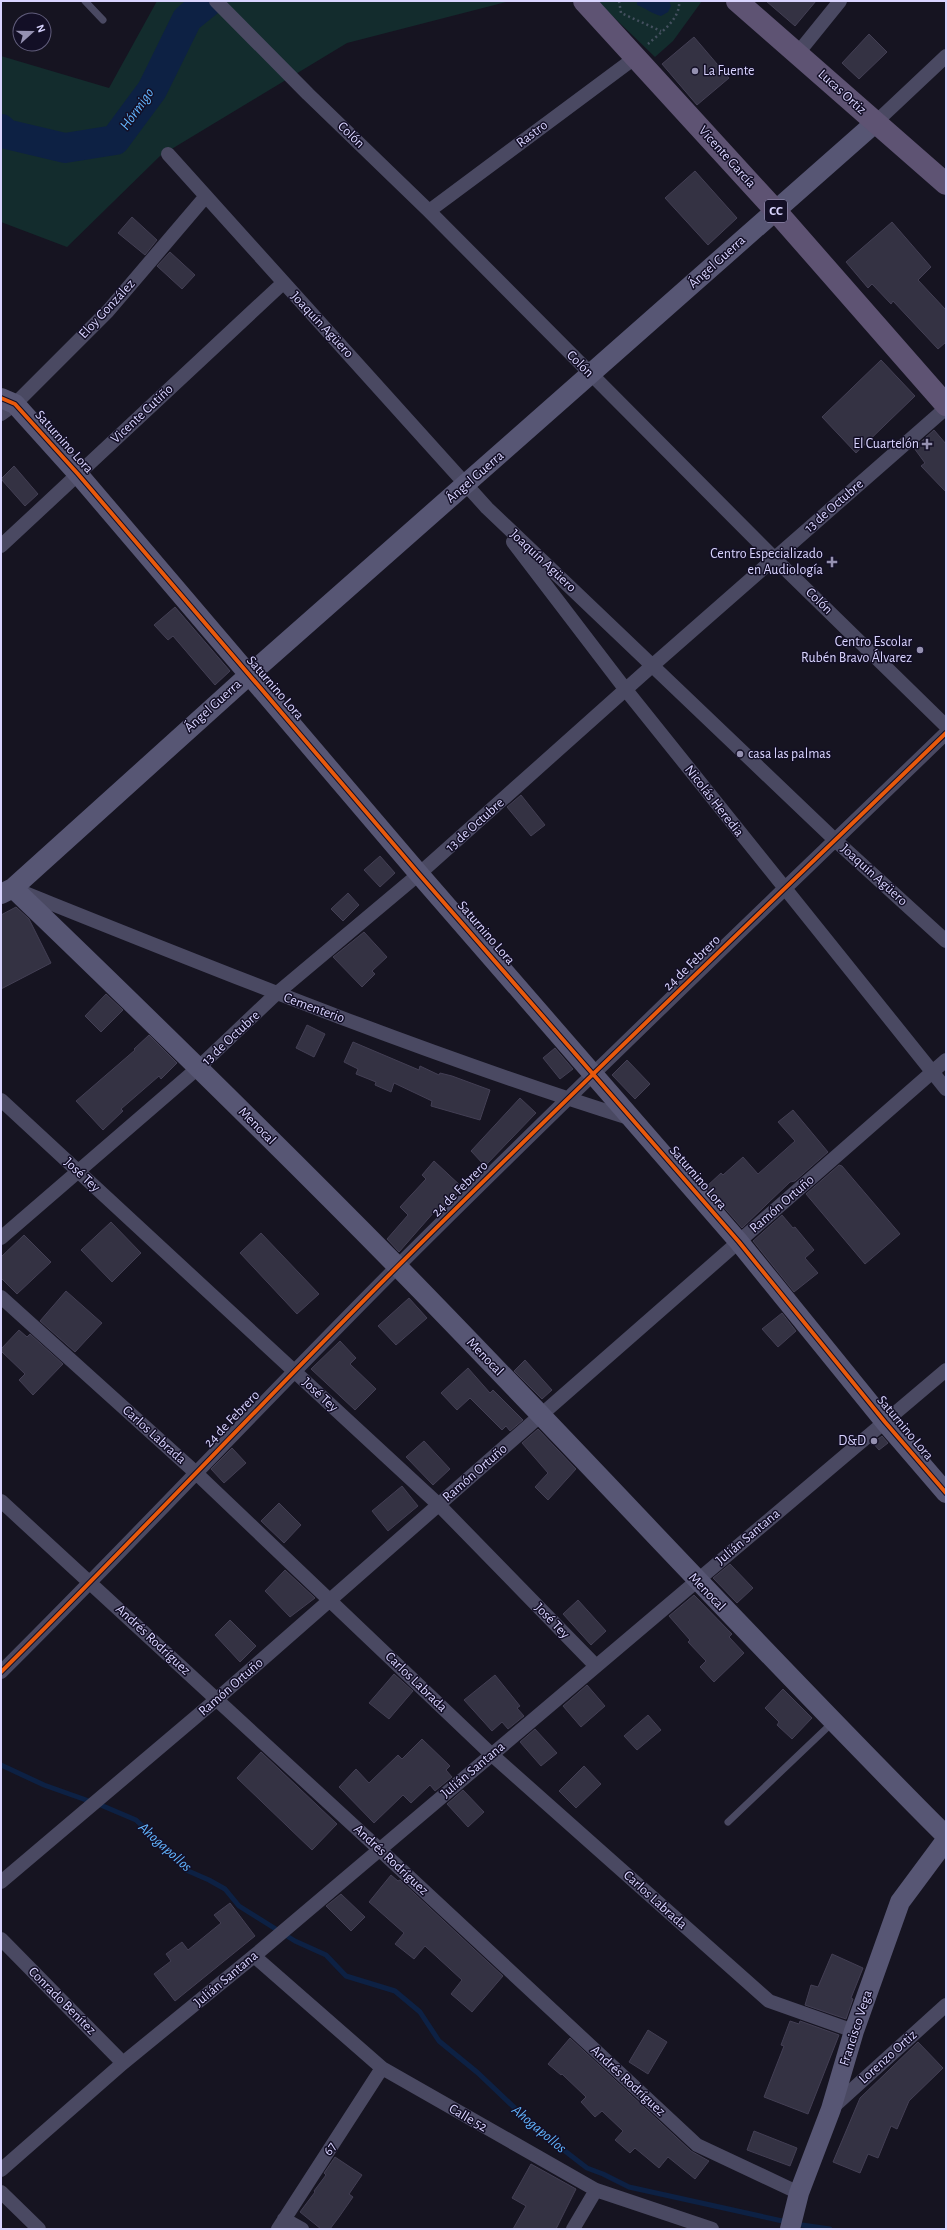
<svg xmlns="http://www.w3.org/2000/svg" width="947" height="2230" font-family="'Alegreya Sans',sans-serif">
<rect width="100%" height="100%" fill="#161421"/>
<path fill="#132c2d" d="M157,1H510L347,43L160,156L67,247L1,222V56L109,88Z
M597,1H702L673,41L655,57Z"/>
<path fill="#0d2144" d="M637,1H669L671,6L668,12L661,16C652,14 646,8 637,5Z"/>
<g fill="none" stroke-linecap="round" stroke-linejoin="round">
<path stroke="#0d2144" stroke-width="5" d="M1,1765L44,1785L103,1806L136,1820L165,1847L186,1870L209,1880L225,1889L239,1906L295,1941L326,1955L346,1976L395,1991L420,2012L439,2041L478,2073L539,2131L587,2168L603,2174L629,2187L787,2222
M795,2224L830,2229"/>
<path stroke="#0d2144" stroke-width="30" d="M1,129L6,134L65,148L115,140L152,90L187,19L209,1"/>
</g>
<path fill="#343243" stroke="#433f54" d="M766,1H816L795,26Z
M869,34L887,52L859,79L842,63Z
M694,37L729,78L697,105L662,64Z
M695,171L737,218L708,245L665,198Z
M132,217L157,240L145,255L118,233Z
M892,222L931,267L918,280L946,310V342L938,349L893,301L891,304L872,284L868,288L846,262Z
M170,252L195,275L182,289L157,266Z
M881,360L915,396L856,453L822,417Z
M934,430L946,444V492L921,466L925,463L914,448Z
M14,466L38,494L25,506L1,479Z
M175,607L230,671L215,685L173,636L168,640L154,625Z
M521,795L545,825L531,836L507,807Z
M380,856L395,873L380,887L364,870Z
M348,893L359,905L343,921L331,909Z
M16,907L29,919L51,963L1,989V915Z
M364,932L387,957L372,971L375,974L362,987L333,957Z
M106,994L123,1010L101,1032L85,1016Z
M307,1025L325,1034L314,1057L296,1048Z
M149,1035L177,1063L161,1079L159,1076L121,1109L123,1111L103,1130L76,1101L135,1050L134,1049Z
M353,1042L419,1070L420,1066L439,1075L440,1073L452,1076L490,1090L480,1120L431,1106L432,1101L394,1083L391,1092L375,1085L376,1082L356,1074L358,1069L344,1062Z
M555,1048L573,1069L560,1079L543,1058Z
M627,1060L650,1084L635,1099L612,1075Z
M520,1098L536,1113L485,1166L471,1151Z
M793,1110L828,1152L795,1181L790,1182L742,1228L706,1187L721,1173L723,1175L743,1157L758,1174L795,1141L778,1122Z
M434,1161L463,1188L437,1214L435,1211L399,1252L387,1239L408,1215L400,1207L426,1179L422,1175Z
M839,1165L842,1166L900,1234L865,1264L806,1194Z
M782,1215L793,1228L795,1227L814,1250L805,1258L818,1273L794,1292L753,1241Z
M111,1222L141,1253L112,1282L81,1250Z
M261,1233L319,1294L297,1314L240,1253Z
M24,1235L51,1262L17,1294L1,1278V1257Z
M66,1291L102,1323L75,1352L40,1321Z
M409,1298L427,1318L396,1345L378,1326Z
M782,1313L796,1331L778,1347L762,1329Z
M19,1330L27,1337L30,1334L63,1364L33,1395L19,1380L25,1374L1,1351V1349Z
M340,1341L356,1358L350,1364L376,1389L355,1410L311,1369Z
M525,1360L552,1390L542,1399L514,1371Z
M468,1368L490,1393L493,1390L523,1420L510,1431L506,1426L502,1430L470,1398L457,1410L441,1393Z
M538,1429L576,1469L548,1500L535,1487L548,1473L522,1443Z
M882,1436L888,1443L879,1450L873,1443Z
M424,1441L450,1469L433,1485L406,1457Z
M232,1448L246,1463L224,1483L211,1469Z
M402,1486L418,1506L388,1531L372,1511Z
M279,1503L301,1525L284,1543L261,1521Z
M730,1564L753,1588L737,1603L713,1578Z
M285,1570L315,1598L290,1617L265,1591Z
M694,1595L732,1634L729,1637L744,1653L714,1682L700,1667L706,1661L688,1642L690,1640L669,1616Z
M578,1600L606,1631L591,1645L563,1614Z
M230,1620L256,1646L240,1662L215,1635Z
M394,1674L413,1691L389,1719L369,1703Z
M495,1675L520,1706L517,1708L524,1716L508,1729L502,1722L492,1731L464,1700Z
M587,1685L605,1706L581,1727L563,1706Z
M783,1689L812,1718L792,1739L777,1725L779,1722L765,1708Z
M648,1715L661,1730L637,1750L624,1736Z
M535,1729L557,1753L541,1766L520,1742Z
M422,1739L450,1766L446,1770L452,1777L435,1791L430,1785L411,1803L403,1795L374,1823L339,1787L356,1769L369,1783L398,1755L402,1759Z
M261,1752L337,1824L312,1850L237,1778Z
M584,1766L601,1784L576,1808L559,1791Z
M463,1790L484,1812L468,1827L447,1804Z
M391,1875L398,1881L400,1880L503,1976L472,2012L451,1994L462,1980L425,1946L414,1959L395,1944L404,1933L369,1902Z
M341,1894L365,1917L351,1931L326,1906Z
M230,1903L255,1936L175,2001L154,1974L171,1961L166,1954L182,1942L188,1950L221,1923L214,1915Z
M832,1954L863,1968L851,1998L853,1999L846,2019L805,2005L811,1985L818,1987Z
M790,2021L799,2024L800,2021L839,2035L808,2114L764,2097L784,2046L781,2045Z
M648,2030L667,2042L648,2074L629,2062Z
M570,2038L691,2151L709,2161L695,2179L668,2157L659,2168L635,2148L630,2153L615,2140L623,2131L602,2111L595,2117L581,2102L586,2097L562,2074L561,2075L548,2064Z
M918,2042L943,2068L909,2101L897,2129L891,2126L878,2158L868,2154L860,2173L833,2162L860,2098Z
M754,2131L797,2148L790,2166L747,2150Z
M335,2157L362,2175L349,2194L353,2197L339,2217L330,2229H321L300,2212L315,2192L314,2191L326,2175L324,2173Z
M531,2164L576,2189L556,2229H513L526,2206L512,2198Z"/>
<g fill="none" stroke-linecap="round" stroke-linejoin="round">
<path stroke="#44505f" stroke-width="2.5" stroke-dasharray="2 3" stroke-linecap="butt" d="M619,1L621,13L661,31
M648,44C660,33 681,19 679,1"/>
<path stroke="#4a4962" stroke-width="7" d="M85,1L103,20
M728,1822L832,1723"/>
<path stroke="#4a4962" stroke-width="14" d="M216,1L308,94L429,211L774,558L946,726
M798,53L840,1
M876,122L946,56
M168,154L487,508L835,840L946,941
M429,211L636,57
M1,414L15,404L108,311L206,196
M513,542L626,690L946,1089
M1,546L283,283
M20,891C222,972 424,1054 632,1119
M1,1100L439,1505L596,1666
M1,1238L199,1067L276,994L419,874L653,665L946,408
M1,1297L195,1472L491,1754L769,2001L854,2031
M1,1501L379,1849L697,2145L799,2193
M1,1672C136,1538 265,1399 399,1265C579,1085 763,910 946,733
M1,1882L217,1699L946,1060
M1,1939L123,2063
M254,1956L382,2068L596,2190L712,2229
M832,2108L946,2005
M1,2170L123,2063L254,1956L946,1370
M1,2192L39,2229
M284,2219L302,2229
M278,2229L382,2068
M573,2229L596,2190"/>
<path stroke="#575674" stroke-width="20" d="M1,398L15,404L78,474L419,874L739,1242L885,1422L946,1493
M13,888C143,1013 272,1139 399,1268C583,1456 760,1650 946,1836
M1,894L13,888L249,675L876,122
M790,2229L799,2193L831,2109L854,2031L900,1902L946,1840"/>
<path stroke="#5e5373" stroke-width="22" d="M584,1L775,210L946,405
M737,1L946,184"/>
<g stroke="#130f26" stroke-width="6">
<path id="cycleway" d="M1,398L15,404L78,474L419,874L739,1242L885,1422L946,1493
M1,1672C136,1538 265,1399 399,1265C579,1085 763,910 946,733"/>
</g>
<use href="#cycleway" stroke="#e8590c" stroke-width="4"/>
</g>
<g fill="#9591b1" stroke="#130f26" stroke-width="1.5">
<circle cx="695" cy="71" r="4"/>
<path d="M925 438h4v4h4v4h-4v4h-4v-4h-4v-4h4z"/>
<path d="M830 556h4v4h4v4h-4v4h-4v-4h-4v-4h4z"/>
<circle cx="920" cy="650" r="4"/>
<circle cx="740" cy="754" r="4"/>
<circle cx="874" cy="1441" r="4"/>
</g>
<g text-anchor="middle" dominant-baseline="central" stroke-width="3" stroke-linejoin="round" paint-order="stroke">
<rect fill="#130f26" stroke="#9e99be" stroke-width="1" x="765" y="200" width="22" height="22" rx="3"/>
<g font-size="13" font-weight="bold" fill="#d9d4ff">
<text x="776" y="211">CC</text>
</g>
<g font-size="14" fill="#d9d4ff" stroke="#130f26" text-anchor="end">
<text x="703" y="71" text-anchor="start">La Fuente</text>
<text x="919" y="444">El Cuartelón</text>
<text x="823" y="554">Centro Especializado<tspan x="823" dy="16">en Audiología</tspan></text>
<text x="912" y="642">Centro Escolar<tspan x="912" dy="16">Rubén Bravo Álvarez</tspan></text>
<text x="748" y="754" text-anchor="start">casa las palmas</text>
<text x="866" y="1441">D&amp;D</text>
</g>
<g font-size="14" fill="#d9d4ff" stroke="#130f26">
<text transform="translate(842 92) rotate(42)">Lucas Ortiz</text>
<text transform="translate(532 134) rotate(-37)">Rastro</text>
<text transform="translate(351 135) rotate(44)">Colón</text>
<text transform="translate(727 157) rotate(48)">Vicente García</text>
<text transform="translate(717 262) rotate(-42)">Ángel Guerra</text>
<text transform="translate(107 309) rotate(-47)">Eloy González</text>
<text transform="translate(322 325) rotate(47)">Joaquín Agüero</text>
<text transform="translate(580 364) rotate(45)">Colón</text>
<text transform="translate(142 414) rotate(-43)">Vicente Cutiño</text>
<text transform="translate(64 442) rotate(48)">Saturnino Lora</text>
<text transform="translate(475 477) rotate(-41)">Ángel Guerra</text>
<text transform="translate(834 506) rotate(-41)">13 de Octubre</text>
<text transform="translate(543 561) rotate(43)">Joaquín Agüero</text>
<text transform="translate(819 601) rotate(44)">Colón</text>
<text transform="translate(275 688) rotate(49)">Saturnino Lora</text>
<text transform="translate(213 706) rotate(-42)">Ángel Guerra</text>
<text transform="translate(714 801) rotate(52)">Nicolás Heredia</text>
<text transform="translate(475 825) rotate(-42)">13 de Octubre</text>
<text transform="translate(874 875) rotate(42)">Joaquín Agüero</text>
<text transform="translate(486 933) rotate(49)">Saturnino Lora</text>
<text transform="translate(692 963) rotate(-44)">24 de Febrero</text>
<text transform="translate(314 1008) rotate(20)">Cementerio</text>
<text transform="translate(231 1038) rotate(-43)">13 de Octubre</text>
<text transform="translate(257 1126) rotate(45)">Menocal</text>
<text transform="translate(82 1175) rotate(43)">José Tey</text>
<text transform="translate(698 1178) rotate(49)">Saturnino Lora</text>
<text transform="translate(460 1189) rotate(-45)">24 de Febrero</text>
<text transform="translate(782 1204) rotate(-41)">Ramón Ortuño</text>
<text transform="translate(485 1357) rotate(46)">Menocal</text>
<text transform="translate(320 1395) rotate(43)">José Tey</text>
<text transform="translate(232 1419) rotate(-46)">24 de Febrero</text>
<text transform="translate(905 1428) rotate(50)">Saturnino Lora</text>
<text transform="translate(154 1435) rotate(42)">Carlos Labrada</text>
<text transform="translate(475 1473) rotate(-41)">Ramón Ortuño</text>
<text transform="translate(748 1537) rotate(-40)">Julián Santana</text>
<text transform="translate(707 1592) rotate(46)">Menocal</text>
<text transform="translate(552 1621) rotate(46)">José Tey</text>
<text transform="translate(153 1640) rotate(43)">Andrés Rodríguez</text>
<text transform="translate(416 1682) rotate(44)">Carlos Labrada</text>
<text transform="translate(231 1687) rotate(-41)">Ramón Ortuño</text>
<text transform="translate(473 1770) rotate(-40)">Julián Santana</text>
<text transform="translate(391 1860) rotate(43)">Andrés Rodríguez</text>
<text transform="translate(655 1900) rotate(42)">Carlos Labrada</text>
<text transform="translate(226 1979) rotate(-40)">Julián Santana</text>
<text transform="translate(62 2001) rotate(45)">Conrado Benítez</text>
<text transform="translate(856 2028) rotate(-72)">Francisco Vega</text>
<text transform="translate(888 2057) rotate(-42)">Lorenzo Ortiz</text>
<text transform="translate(628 2081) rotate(43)">Andrés Rodríguez</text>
<text transform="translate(468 2118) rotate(30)">Calle 52</text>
<text transform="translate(330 2149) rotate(-57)">67</text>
</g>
<g font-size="15" font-style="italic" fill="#62b6ff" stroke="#130f26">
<text transform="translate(137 109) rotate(-55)">Hórmigo</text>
<text transform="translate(165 1847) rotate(42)">Ahogapollos</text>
<text transform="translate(539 2129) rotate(40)">Ahogapollos</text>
</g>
</g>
<rect width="947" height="2230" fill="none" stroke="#d9d4ff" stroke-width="4"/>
<g transform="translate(32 32) rotate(69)"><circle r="19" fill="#130f26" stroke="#625e7d"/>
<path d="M0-3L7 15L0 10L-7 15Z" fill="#9591b1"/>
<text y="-6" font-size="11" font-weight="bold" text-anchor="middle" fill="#d9d4ff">N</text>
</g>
</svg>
